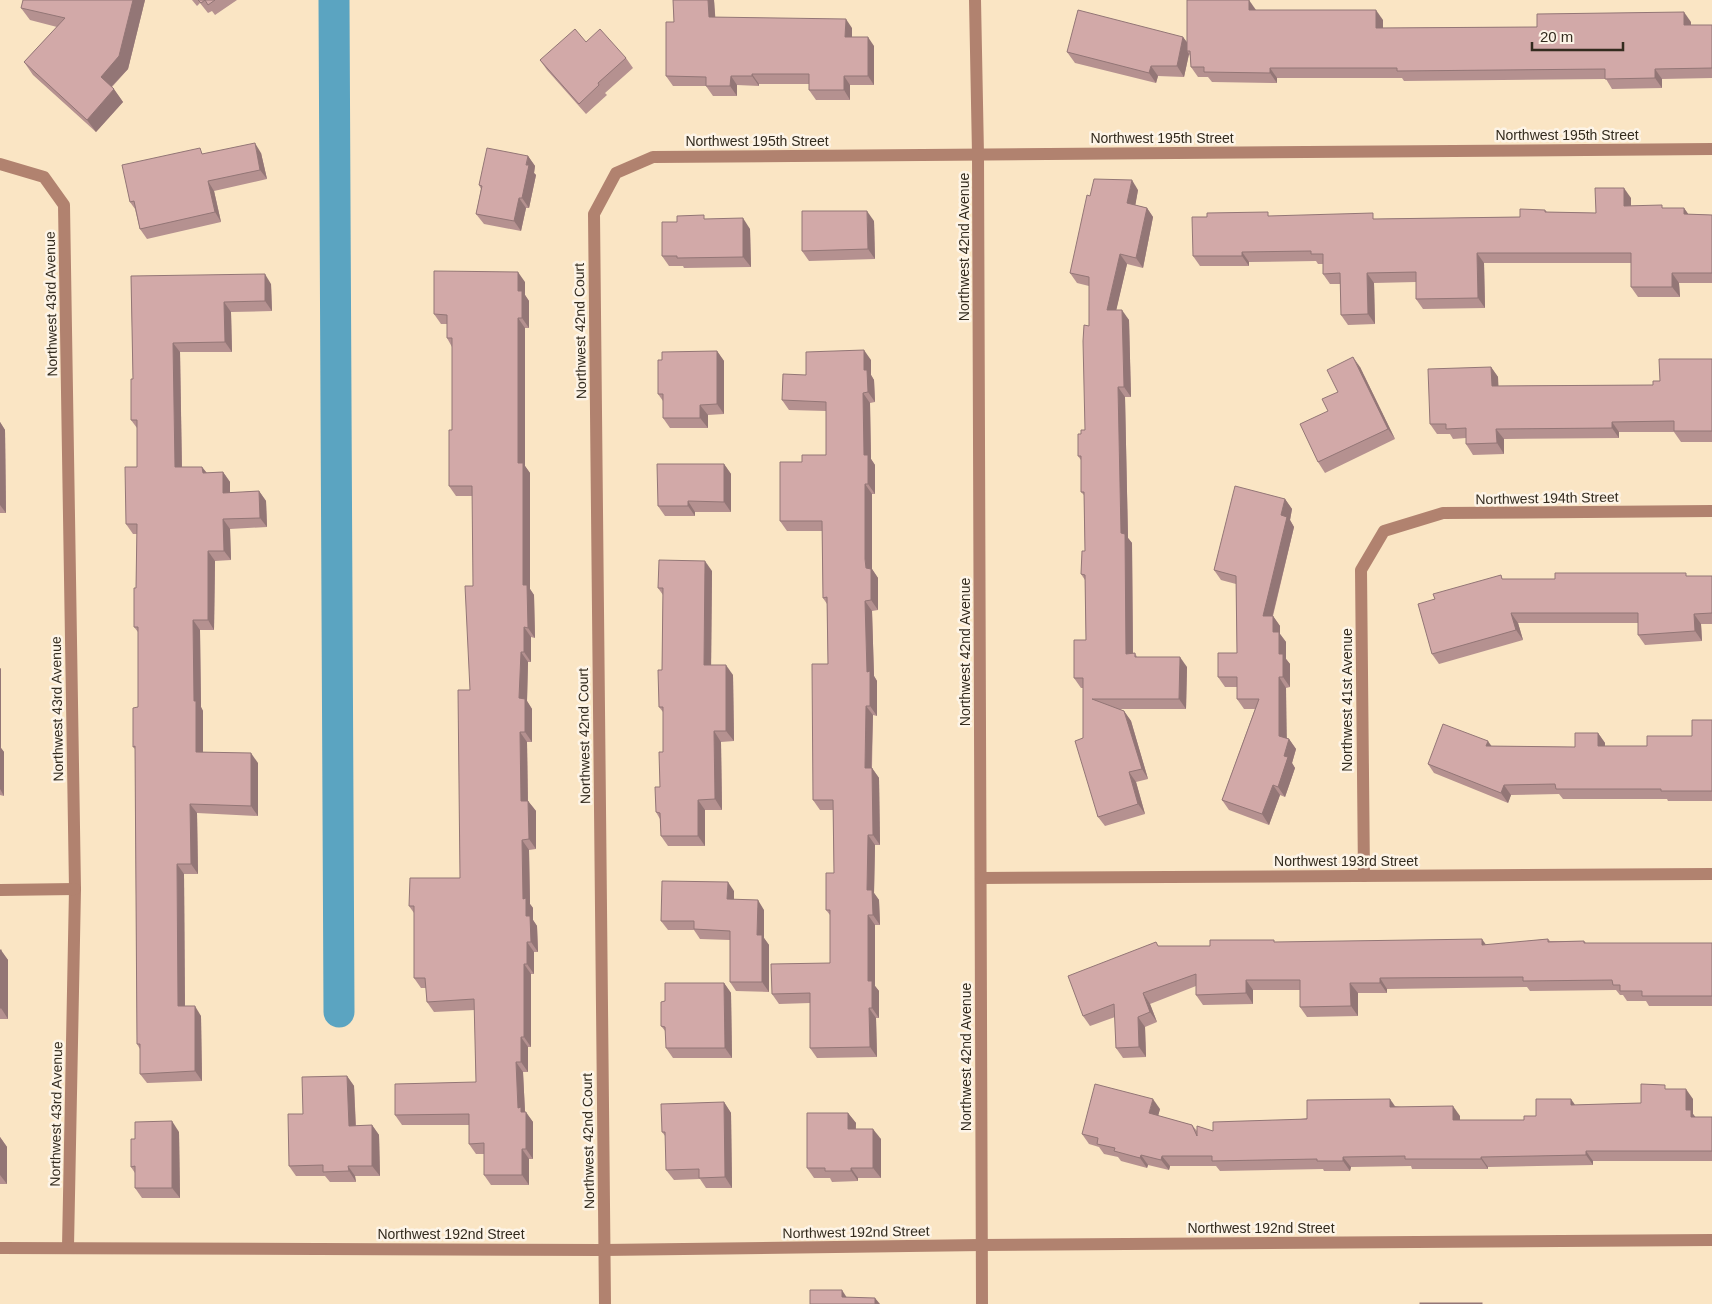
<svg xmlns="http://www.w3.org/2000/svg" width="1712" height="1304" font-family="Helvetica,sans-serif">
  <rect width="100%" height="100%" fill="#fae5c4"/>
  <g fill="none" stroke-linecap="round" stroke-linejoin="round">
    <!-- canal -->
    <polyline stroke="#5ba4c1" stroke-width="31" points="334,0 339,1012"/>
    <!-- minor -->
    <g stroke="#b1826f" stroke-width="12">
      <polyline points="975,0 978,154 982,1304"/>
      <polyline points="0,164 44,177 64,205 75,889 68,1247"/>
      <polyline points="1364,876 1361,570 1384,531 1443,513 1712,511"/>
      <polyline points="981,878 1712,874"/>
      <polyline points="0,890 75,889"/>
      <polyline points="0,1248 604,1250 982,1245 1712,1240"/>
      <polyline points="605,1304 594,214 616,173 653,157 1712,149"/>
    </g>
  </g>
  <!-- wall -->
  <g fill="#b59190">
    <polygon points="145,0 128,69 112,87 123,102 96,132 33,75 24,62 57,27 30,20 21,8"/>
    <polygon points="192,0 237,0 215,15 212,11 208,13 200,3 197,6"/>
    <polygon points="673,0 714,0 715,17 852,28 852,37 874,46 874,85 850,85 850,100 816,100 809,90 809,84 759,84 759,86 737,85 737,96 713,96 706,86 673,86 666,76 674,22"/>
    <polygon points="1256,10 1383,20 1383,28 1537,27 1691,22 1691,25 1712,25 1712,78 1662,79 1662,88 1612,89 1606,79 1404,81 1402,78 1277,78 1277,83 1212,82 1208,77 1198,77 1191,67 1190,56 1189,54 1184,77 1158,76 1156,83 1075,63 1067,52 1183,37 1187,42"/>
    <polygon points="586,42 626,58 633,68 605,93 607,95 586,114 547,70 540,60"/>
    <polygon points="261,153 267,179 214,191 221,222 147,239 140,229 135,209 130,202 204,154"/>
    <polygon points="528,156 535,166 534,173 536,175 529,208 526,208 521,231 484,224 476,214 481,189 479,185"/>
    <polygon points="1138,190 1135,205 1147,208 1153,217 1143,268 1127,264 1116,310 1129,320 1131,397 1125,397 1128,538 1132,543 1133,653 1135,653 1137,657 1187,667 1186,709 1120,709 1124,711 1131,721 1148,779 1136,782 1145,814 1105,826 1098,817 1083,738 1083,688 1081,688 1074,678 1086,640 1085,580 1081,574 1085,551 1084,495 1081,492 1081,460 1078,456 1081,434 1085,430 1089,326 1089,286 1077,283 1070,273 1090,196"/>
    <polygon points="1631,198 1631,206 1664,208 1684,208 1688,214 1712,215 1712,283 1679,283 1680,297 1638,297 1631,287 1631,263 1484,263 1485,308 1423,309 1416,299 1416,282 1374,283 1375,324 1348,325 1341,315 1340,284 1330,284 1323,274 1323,264 1318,264 1316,261 1249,262 1249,266 1200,266 1193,256 1207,217 1271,216 1377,219 1520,217 1545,210 1547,212 1596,213"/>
    <polygon points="707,219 750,229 751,267 684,268 683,266 669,266 662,256 677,222"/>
    <polygon points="874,221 875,259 809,261 802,251"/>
    <polygon points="131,276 271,284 272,311 231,312 232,352 180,352 182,467 202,467 207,473 223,472 230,482 230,493 259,491 266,501 267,527 230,529 231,560 215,561 214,630 200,630 201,707 203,711 203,752 258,763 258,816 197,813 198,874 184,874 185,1006 201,1016 202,1081 147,1083 140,1074 140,1049 137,1044 135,749 133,747 138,707 138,632 134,627 136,588 137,534 133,534 126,524 137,467 137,428 131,420 133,379"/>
    <polygon points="525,282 525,295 529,301 529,328 525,328 525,466 530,473 530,589 534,595 535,638 531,637 531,662 528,662 527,701 532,709 532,742 527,742 528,801 536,811 536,849 529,850 530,904 533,908 533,920 537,926 538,952 534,952 534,974 531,974 531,1047 528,1047 528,1072 523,1072 525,1112 533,1122 533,1159 529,1159 529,1185 491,1185 484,1175 484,1154 476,1154 469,1144 469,1125 402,1125 395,1115 476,1082 475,1010 434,1012 427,1002 426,988 421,988 414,978 414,913 409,906 460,878 470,690 473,586 473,496 456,496 449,486 452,430 452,347 447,338 447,324 441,324 434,314"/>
    <polygon points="717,351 724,361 724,414 708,415 708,428 670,428 663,418 663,401 658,394 662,360"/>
    <polygon points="1712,359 1712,442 1681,442 1674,432 1619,432 1619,438 1504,439 1504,454 1473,455 1466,444 1466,438 1453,439 1450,434 1437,434 1430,424 1491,367 1498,377 1498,386 1653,385 1660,381"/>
    <polygon points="871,360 871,375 874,380 875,402 870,403 871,459 875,465 875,494 872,494 872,569 878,578 878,610 872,611 874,676 877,681 877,716 873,715 872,768 879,778 880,845 875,845 874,893 879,900 880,925 875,925 875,986 879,991 879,1018 876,1018 877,1057 817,1058 810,1048 810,1003 779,1004 772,994 830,963 830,915 826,910 834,873 833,810 820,810 813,800 828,664 827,604 823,598 822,531 787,531 780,521 802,462 826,455 826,411 789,410 782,400 806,375"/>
    <polygon points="1360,367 1395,439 1325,473 1318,462 1328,411 1338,392"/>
    <polygon points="0,422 5,430 6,513 0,513 0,588"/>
    <polygon points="724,464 731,474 731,512 695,512 695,516 665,516 658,506"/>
    <polygon points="1285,499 1292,509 1290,520 1294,527 1273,616 1280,626 1280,634 1286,642 1286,659 1290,664 1290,687 1286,688 1286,738 1289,739 1296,749 1292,763 1295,768 1285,797 1280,795 1269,825 1229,810 1222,800 1255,709 1244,709 1237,699 1237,687 1225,687 1218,677 1237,653 1236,584 1221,580 1214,570"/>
    <polygon points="712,571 711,665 733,675 734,741 721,742 722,810 705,810 705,846 668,846 661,836 660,819 656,812 660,787 663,752 663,712 659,707 662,670 663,595 658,588"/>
    <polygon points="1712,576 1712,624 1701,624 1702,641 1645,645 1638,635 1638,623 1518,623 1523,640 1439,664 1432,654 1435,599 1503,579 1555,579"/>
    <polygon points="0,668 1,669 1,748 4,752 4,796 0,795"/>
    <polygon points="1712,720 1712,801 1668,801 1667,799 1563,799 1559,794 1511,795 1508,803 1434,773 1428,764 1491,746 1575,747 1598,733 1605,743 1605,746 1647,746 1692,736"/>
    <polygon points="734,891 734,900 764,910 764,938 769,945 769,992 736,991 730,982 730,940 700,939 694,930 668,930 661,921"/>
    <polygon points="1548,939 1550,941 1584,941 1586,943 1712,943 1712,1006 1649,1006 1646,1001 1627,1001 1623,995 1620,995 1616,990 1530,991 1527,987 1387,989 1387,993 1358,993 1358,1016 1307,1017 1300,1007 1300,990 1253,990 1253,1004 1203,1005 1196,995 1196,986 1150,1004 1157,1022 1145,1027 1146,1057 1123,1058 1116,1048 1115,1017 1090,1026 1083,1016 1159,946 1210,946 1275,942 1486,945"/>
    <polygon points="0,950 8,960 8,1019 0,1019"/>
    <polygon points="724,983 731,993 732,1058 673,1058 666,1048 666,1032 661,1026 665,1001"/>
    <polygon points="347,1076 354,1086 356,1126 372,1125 379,1135 380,1176 355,1176 356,1182 330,1182 325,1176 296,1176 289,1166 303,1114"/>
    <polygon points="1668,1089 1693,1099 1693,1114 1695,1117 1712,1117 1712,1161 1593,1161 1593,1165 1488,1167 1488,1169 1412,1169 1411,1166 1351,1167 1350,1171 1324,1171 1323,1169 1220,1171 1216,1166 1170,1166 1169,1170 1148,1165 1147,1168 1121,1161 1118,1157 1104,1154 1099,1147 1089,1144 1082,1134 1160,1109 1158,1116 1192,1125 1197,1131 1213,1131 1395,1106 1460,1116 1460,1120 1524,1120 1536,1116 1575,1105 1641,1103"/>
    <polygon points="724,1102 731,1113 732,1188 706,1188 700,1179 674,1180 666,1170 666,1137 662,1132"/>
    <polygon points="848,1113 856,1123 856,1129 881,1139 881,1178 858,1178 858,1181 832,1182 830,1178 814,1178 807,1168"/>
    <polygon points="179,1132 180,1198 142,1198 135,1188 135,1173 131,1167"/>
    <polygon points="0,1137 7,1147 7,1184 0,1184"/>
  </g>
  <!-- shaded-wall -->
  <g fill="#937676">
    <polygon points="133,0 145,0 128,69 109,89 101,77"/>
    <polygon points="708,0 714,0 716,27 709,17"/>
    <polygon points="1249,0 1256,10 1256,20 1249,10"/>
    <polygon points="1376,10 1383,20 1383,39 1376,28"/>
    <polygon points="1684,12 1691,22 1691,35 1684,25"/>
    <polygon points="846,19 852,28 852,46 845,37"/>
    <polygon points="868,37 874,46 874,85 868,76"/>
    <polygon points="1183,37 1190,47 1187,51 1189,54 1184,77 1177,66"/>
    <polygon points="1151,66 1158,76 1156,83 1149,73"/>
    <polygon points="1270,68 1277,78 1277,83 1270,73"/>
    <polygon points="1655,69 1662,79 1662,88 1655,78"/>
    <polygon points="752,74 759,84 759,86 752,76"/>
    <polygon points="731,76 737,85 737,96 730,86"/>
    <polygon points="844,76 850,85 850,100 844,90"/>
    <polygon points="114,89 123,102 96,132 87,120"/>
    <polygon points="255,143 261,153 267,179 260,170"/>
    <polygon points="528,156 535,166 534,173 536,175 529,208 522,198"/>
    <polygon points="1132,180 1138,190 1134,213 1127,203"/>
    <polygon points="208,181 214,191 221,222 215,212"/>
    <polygon points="1624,188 1631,198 1631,216 1624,206"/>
    <polygon points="519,198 526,208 521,231 514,221"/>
    <polygon points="1147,208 1153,217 1143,268 1136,258"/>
    <polygon points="1684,208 1691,218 1684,214"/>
    <polygon points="867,211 874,221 875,259 868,249"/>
    <polygon points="743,218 750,229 751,267 743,257"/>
    <polygon points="1242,252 1249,262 1249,266 1242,256"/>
    <polygon points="1477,253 1484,263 1485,308 1478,298"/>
    <polygon points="1120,254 1127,264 1114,320 1107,310"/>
    <polygon points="518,272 525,282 525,295 529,301 529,328 522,318 518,291"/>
    <polygon points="1367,273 1374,283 1375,324 1368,314"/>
    <polygon points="1672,273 1679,283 1680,297 1672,287"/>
    <polygon points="265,274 271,284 272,311 265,301"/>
    <polygon points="224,302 231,312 232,352 225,342"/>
    <polygon points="1122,310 1129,320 1131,397 1124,387"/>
    <polygon points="518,318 525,328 525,466 530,473 530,589 534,595 535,638 528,628 523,585 518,463"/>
    <polygon points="173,343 180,352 182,477 175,467"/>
    <polygon points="864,350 871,360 871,375 874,380 875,402 868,392 864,370"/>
    <polygon points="717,351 724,361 724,414 717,404"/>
    <polygon points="1353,357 1360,367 1395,439 1388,429"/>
    <polygon points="1491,367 1498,377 1499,396 1492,386"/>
    <polygon points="1118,387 1125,397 1128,538 1132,543 1133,664 1126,654 1121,533"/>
    <polygon points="863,393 870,403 871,459 875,465 875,494 868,484 864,455"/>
    <polygon points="700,405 708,415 708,428 700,418"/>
    <polygon points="0,422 5,430 6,513 0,505"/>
    <polygon points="1612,422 1619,432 1619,438 1612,428"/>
    <polygon points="1496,429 1504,439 1504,454 1497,443"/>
    <polygon points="724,464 731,474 731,512 724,502"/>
    <polygon points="202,467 209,476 203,473"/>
    <polygon points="223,472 230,482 230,503 223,493"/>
    <polygon points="865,484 872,494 872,569 878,578 878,610 871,600 865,559"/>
    <polygon points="259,491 266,501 267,527 260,518"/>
    <polygon points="1285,499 1292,509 1290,520 1294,527 1270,626 1263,616 1281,515"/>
    <polygon points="688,501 695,512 695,516 688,506"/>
    <polygon points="223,519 230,529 231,560 224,551"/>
    <polygon points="208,551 215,561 214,630 208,620"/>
    <polygon points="705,561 712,571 711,675 704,665"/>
    <polygon points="865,601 872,611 874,676 877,681 877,716 870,706 867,672"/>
    <polygon points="1511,613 1518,623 1523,640 1516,630"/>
    <polygon points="1694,614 1701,624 1702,641 1695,631"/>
    <polygon points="1273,616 1280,626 1280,634 1286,642 1286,659 1290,664 1290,687 1283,677 1279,654 1273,632"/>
    <polygon points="193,620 200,630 201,707 203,711 203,762 196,752 194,701"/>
    <polygon points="524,627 531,637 531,662 524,652"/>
    <polygon points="521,652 528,662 527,701 532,709 532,742 525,732 519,698"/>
    <polygon points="1180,657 1187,667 1186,709 1179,699"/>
    <polygon points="726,665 733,675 734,741 726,731"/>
    <polygon points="0,668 1,669 1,748 4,752 4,796 0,789"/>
    <polygon points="1279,677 1286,688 1287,746 1279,736"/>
    <polygon points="866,706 873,715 871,778 865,768"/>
    <polygon points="1124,711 1131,721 1148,779 1142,769"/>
    <polygon points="714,731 721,742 722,810 715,799"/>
    <polygon points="520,732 527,742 528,811 521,801"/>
    <polygon points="1598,733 1605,743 1605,756 1598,746"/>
    <polygon points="1289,739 1296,749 1292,763 1295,768 1285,797 1278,787 1284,756"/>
    <polygon points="1488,741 1495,751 1486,746"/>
    <polygon points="251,753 258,763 258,816 251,806"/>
    <polygon points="872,768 879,778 880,845 873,835"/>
    <polygon points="1129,772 1136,782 1145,814 1138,804"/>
    <polygon points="1273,785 1280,795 1269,825 1262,814"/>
    <polygon points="1504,785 1511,795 1508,803 1501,793"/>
    <polygon points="698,800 705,810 705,846 698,836"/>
    <polygon points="528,801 536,811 536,849 529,839"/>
    <polygon points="190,804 197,813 198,874 191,864"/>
    <polygon points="868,835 875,845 874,893 879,900 880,925 873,915 867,890"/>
    <polygon points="522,840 529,850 530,904 533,908 533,920 537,926 538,952 531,942 523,899"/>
    <polygon points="177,864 184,874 185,1016 178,1006"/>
    <polygon points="728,882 734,891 734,909 727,899"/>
    <polygon points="758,900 764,910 764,938 769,945 769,992 762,982 757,935"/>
    <polygon points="868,915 875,925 875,986 879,991 879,1018 872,1008 868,981"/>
    <polygon points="1482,939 1489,949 1482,945"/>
    <polygon points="527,942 534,952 534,974 527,964"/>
    <polygon points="1,950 8,960 8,1019 1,1008"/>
    <polygon points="524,964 531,974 531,1047 524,1037"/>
    <polygon points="1380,978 1387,989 1387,993 1380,983"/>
    <polygon points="1246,980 1253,990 1253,1004 1246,993"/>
    <polygon points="724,983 731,993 732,1058 725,1048"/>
    <polygon points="1350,983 1358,993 1358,1016 1351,1006"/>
    <polygon points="1143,993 1150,1004 1157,1022 1150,1012"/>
    <polygon points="195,1006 201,1016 202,1081 195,1071"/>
    <polygon points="869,1008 876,1018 877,1057 870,1047"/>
    <polygon points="1138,1017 1145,1027 1146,1057 1139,1047"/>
    <polygon points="521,1037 528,1047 528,1072 521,1062"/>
    <polygon points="516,1062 523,1072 525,1112 526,1112 533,1122 533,1159 526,1149 518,1108"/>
    <polygon points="347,1076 354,1086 356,1136 349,1126"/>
    <polygon points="1686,1089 1693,1099 1693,1114 1698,1120 1698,1127 1686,1110"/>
    <polygon points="1153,1099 1160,1109 1156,1123 1149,1113"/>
    <polygon points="1390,1099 1397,1109 1390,1107"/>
    <polygon points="1571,1099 1578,1109 1571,1105"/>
    <polygon points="724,1102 731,1113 732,1188 725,1177"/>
    <polygon points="1453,1106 1460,1116 1460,1130 1453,1120"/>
    <polygon points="848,1113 856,1123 855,1139 848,1129"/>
    <polygon points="172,1121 179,1132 180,1198 172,1188"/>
    <polygon points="372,1125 379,1135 380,1176 372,1166"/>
    <polygon points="873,1129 881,1139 881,1178 873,1168"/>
    <polygon points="0,1137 7,1147 7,1184 0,1175"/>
    <polygon points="522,1149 529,1159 529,1185 522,1175"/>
    <polygon points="1586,1151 1593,1161 1593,1165 1586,1155"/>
    <polygon points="1141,1155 1148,1165 1147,1168 1140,1158"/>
    <polygon points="1162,1156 1170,1166 1169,1170 1161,1160"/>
    <polygon points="1343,1157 1351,1167 1350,1171 1343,1161"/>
    <polygon points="1481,1157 1488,1167 1488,1169 1481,1159"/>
    <polygon points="348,1166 355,1176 356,1182 349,1171"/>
    <polygon points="851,1168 858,1178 858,1181 851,1171"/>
    <polygon points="842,1290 849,1301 842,1297"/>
    <polygon points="875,1298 880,1304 875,1304"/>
  </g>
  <!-- building -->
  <g fill="#d2a9a8" stroke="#937676">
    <polygon points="23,0 133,0 119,56 101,77 114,89 87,120 24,62 65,18 21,8"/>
    <polygon points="198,0 215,0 208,5 205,0 201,3"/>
    <polygon points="673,0 708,0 709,17 846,19 845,37 868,37 868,76 844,76 844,90 809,90 809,74 752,74 752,76 731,76 730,86 706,86 706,77 666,76 666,22 674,22"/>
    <polygon points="1187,0 1249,0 1249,10 1376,10 1376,28 1537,27 1537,14 1684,12 1684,25 1712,25 1712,68 1655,69 1655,78 1605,79 1605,69 1397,71 1397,68 1270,68 1270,73 1204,72 1204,67 1191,67 1190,51 1187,51"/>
    <polygon points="1078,10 1183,37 1177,66 1151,66 1149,73 1067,52"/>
    <polygon points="575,29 586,42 600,29 626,58 598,83 599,85 579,104 540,60"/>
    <polygon points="255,143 260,170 208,181 215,212 140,229 134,201 130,202 122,165 200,148 202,154"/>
    <polygon points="487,148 528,156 526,165 529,165 522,198 519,198 514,221 476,214 482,186 479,185"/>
    <polygon points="1094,179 1132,180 1127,203 1147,208 1136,258 1120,254 1107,310 1122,310 1124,387 1118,387 1121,533 1125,534 1126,654 1135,653 1135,657 1180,657 1179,699 1092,699 1124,711 1142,769 1129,772 1138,804 1098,817 1075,741 1083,738 1083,678 1074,678 1074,640 1086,640 1085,575 1081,574 1082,551 1085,551 1084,492 1081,492 1081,456 1078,456 1078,434 1081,434 1081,430 1085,430 1083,341 1084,325 1089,326 1089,277 1070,273 1087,195 1090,196"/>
    <polygon points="1595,188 1624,188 1624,206 1662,205 1662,208 1684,208 1684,214 1712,215 1712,273 1672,273 1672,287 1631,287 1631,253 1477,253 1478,298 1416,299 1416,272 1367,273 1368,314 1341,315 1340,273 1323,274 1323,254 1311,254 1311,251 1242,252 1242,256 1193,256 1192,217 1207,217 1207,213 1268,212 1268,216 1373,213 1373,219 1520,217 1520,209 1545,210 1545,212 1596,213"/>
    <polygon points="802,211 867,211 868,249 802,251"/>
    <polygon points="704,215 704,219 743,218 743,257 677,258 677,256 662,256 662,222 677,222 677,216"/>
    <polygon points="434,271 518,272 518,291 522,291 522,318 518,318 518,463 523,463 523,585 527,585 528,628 524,627 524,652 521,652 519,698 525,699 525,732 520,732 521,801 528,801 529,839 522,840 523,899 526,898 526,916 530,916 531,942 527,942 527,964 524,964 524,1037 521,1037 521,1062 516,1062 518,1108 521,1107 521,1112 526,1112 526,1149 522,1149 522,1175 484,1175 484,1143 469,1144 469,1114 395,1115 395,1084 476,1082 474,999 427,1002 425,978 414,978 414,906 409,906 410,878 460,878 458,690 470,690 465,586 473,586 472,486 449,486 449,430 452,430 452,338 447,338 447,315 434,314"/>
    <polygon points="265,274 265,301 224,302 225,342 173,343 175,467 202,467 203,473 223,472 223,493 259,491 260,518 223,519 224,551 208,551 208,620 193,620 194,701 196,701 196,752 251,753 251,806 190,804 191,864 177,864 178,1006 195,1006 195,1071 140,1074 140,1044 137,1044 135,746 133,747 133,708 138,707 138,627 134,627 134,588 136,588 137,524 126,524 125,467 137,467 137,420 131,420 131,379 133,379 131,276"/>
    <polygon points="864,350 864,370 867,370 868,392 863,393 864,455 868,455 868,484 865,484 865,559 866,568 871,569 871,600 865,601 867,672 870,671 870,706 866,706 865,768 872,768 873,835 868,835 867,890 872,890 873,915 868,915 868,981 872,981 872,1008 869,1008 870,1047 810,1048 810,993 772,994 771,964 830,963 830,910 826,910 826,873 834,873 833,800 813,800 812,664 828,664 827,597 823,598 822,521 780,521 780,462 802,462 802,455 826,455 826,402 782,400 783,374 806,375 806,352"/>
    <polygon points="717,351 717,404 700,405 700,418 663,418 663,394 658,394 658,360 662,360 662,352"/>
    <polygon points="1353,357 1388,429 1318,462 1300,424 1328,411 1322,399 1338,392 1327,370"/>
    <polygon points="1659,359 1712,359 1712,431 1674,431 1674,421 1612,422 1612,428 1496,429 1497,443 1466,444 1466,428 1446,429 1446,424 1430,424 1428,369 1491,367 1492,386 1653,385 1653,381 1660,381"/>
    <polygon points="657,464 724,464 724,502 688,501 688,506 658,506"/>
    <polygon points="1235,486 1285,499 1281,515 1287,517 1263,616 1273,616 1273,632 1279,632 1279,654 1283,654 1283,677 1279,677 1279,736 1289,739 1284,756 1288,757 1278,787 1273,785 1262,814 1222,800 1259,699 1237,699 1237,677 1218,677 1218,653 1237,653 1236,576 1214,570"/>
    <polygon points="659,560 705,561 704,665 726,665 726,731 714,731 715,799 698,800 698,836 661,836 660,813 656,812 655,787 660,787 659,752 663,752 663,707 659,707 658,670 662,670 663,588 658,588"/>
    <polygon points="1555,573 1686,573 1686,576 1712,576 1712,613 1694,614 1695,631 1638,635 1638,613 1511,613 1516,630 1432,654 1418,604 1435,599 1433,594 1501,575 1502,579 1555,579"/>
    <polygon points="1692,720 1712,720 1712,791 1661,791 1661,789 1556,789 1555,784 1504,785 1501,793 1428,764 1443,724 1488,741 1486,746 1575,747 1575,733 1598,733 1598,746 1647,746 1647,736 1692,736"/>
    <polygon points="662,881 728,882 727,899 758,900 757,935 762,935 762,982 730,982 730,931 694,929 694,921 661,921"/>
    <polygon points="1482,939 1482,945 1548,939 1548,942 1584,941 1584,943 1712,943 1712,996 1642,996 1642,991 1620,991 1620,985 1613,985 1612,980 1523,981 1523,977 1380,978 1380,983 1350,983 1351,1006 1300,1007 1300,980 1246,980 1246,993 1196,995 1196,974 1143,993 1150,1012 1138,1017 1139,1047 1116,1048 1114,1004 1083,1016 1068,976 1156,942 1158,946 1210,946 1210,940 1274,940 1274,942"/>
    <rect x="0" y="950" width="1" height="58"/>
    <polygon points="665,983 724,983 725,1048 666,1048 665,1027 661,1026 661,1002 665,1001"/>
    <polygon points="347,1076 349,1126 372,1125 372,1166 348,1166 349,1171 323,1172 323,1165 289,1166 288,1114 303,1114 302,1077"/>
    <polygon points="1095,1084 1153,1099 1149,1113 1192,1125 1197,1136 1197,1126 1213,1131 1213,1122 1307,1119 1307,1100 1390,1099 1390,1107 1453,1106 1453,1120 1524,1120 1524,1116 1536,1116 1536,1099 1571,1099 1571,1105 1641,1103 1641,1084 1665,1085 1665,1089 1686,1089 1686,1110 1691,1110 1691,1117 1712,1117 1712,1151 1586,1151 1586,1155 1481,1157 1481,1159 1405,1159 1405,1156 1343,1157 1343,1161 1317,1161 1317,1159 1212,1161 1212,1156 1162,1156 1161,1160 1141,1155 1140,1158 1114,1151 1115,1148 1097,1144 1098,1138 1082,1134"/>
    <polygon points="724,1102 725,1177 699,1178 699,1169 666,1170 665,1132 662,1132 661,1104"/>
    <polygon points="807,1113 848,1113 848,1129 873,1129 873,1168 851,1168 851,1171 825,1171 825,1168 807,1168"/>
    <polygon points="172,1121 172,1188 135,1188 135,1166 131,1167 131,1139 135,1139 135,1122"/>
    <polygon points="810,1290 842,1290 842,1297 875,1298 875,1304 810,1304"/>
    <rect x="1420" y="1303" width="62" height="1"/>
  </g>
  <g text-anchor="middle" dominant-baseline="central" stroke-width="5" stroke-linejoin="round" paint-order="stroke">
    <!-- street labels -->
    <g font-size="14" fill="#332b1e" stroke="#fdf4e7">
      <text x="1567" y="135">Northwest 195th Street</text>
      <text x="1162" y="138">Northwest 195th Street</text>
      <text x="757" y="141">Northwest 195th Street</text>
      <text transform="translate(964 247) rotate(-90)">Northwest 42nd Avenue</text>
      <text transform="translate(51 304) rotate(-91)">Northwest 43rd Avenue</text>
      <text transform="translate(580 331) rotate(-91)">Northwest 42nd Court</text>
      <text transform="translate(1547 498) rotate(-1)">Northwest 194th Street</text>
      <text transform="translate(965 652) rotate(-90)">Northwest 42nd Avenue</text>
      <text transform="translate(1347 700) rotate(-90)">Northwest 41st Avenue</text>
      <text transform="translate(57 709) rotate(-91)">Northwest 43rd Avenue</text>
      <text transform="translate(584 736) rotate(-91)">Northwest 42nd Court</text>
      <text x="1346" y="861">Northwest 193rd Street</text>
      <text transform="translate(966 1057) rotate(-90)">Northwest 42nd Avenue</text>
      <text transform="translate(56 1114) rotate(-89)">Northwest 43rd Avenue</text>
      <text transform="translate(588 1141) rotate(-91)">Northwest 42nd Court</text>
      <text x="1261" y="1228">Northwest 192nd Street</text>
      <text transform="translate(856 1232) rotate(-1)">Northwest 192nd Street</text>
      <text x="451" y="1234">Northwest 192nd Street</text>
    </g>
  </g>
  <!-- scale -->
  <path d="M1532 42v8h91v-8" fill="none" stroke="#332b1e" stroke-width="2.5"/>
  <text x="1540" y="42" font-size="15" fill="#332b1e" stroke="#fdf4e7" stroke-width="4" paint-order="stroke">20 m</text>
</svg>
